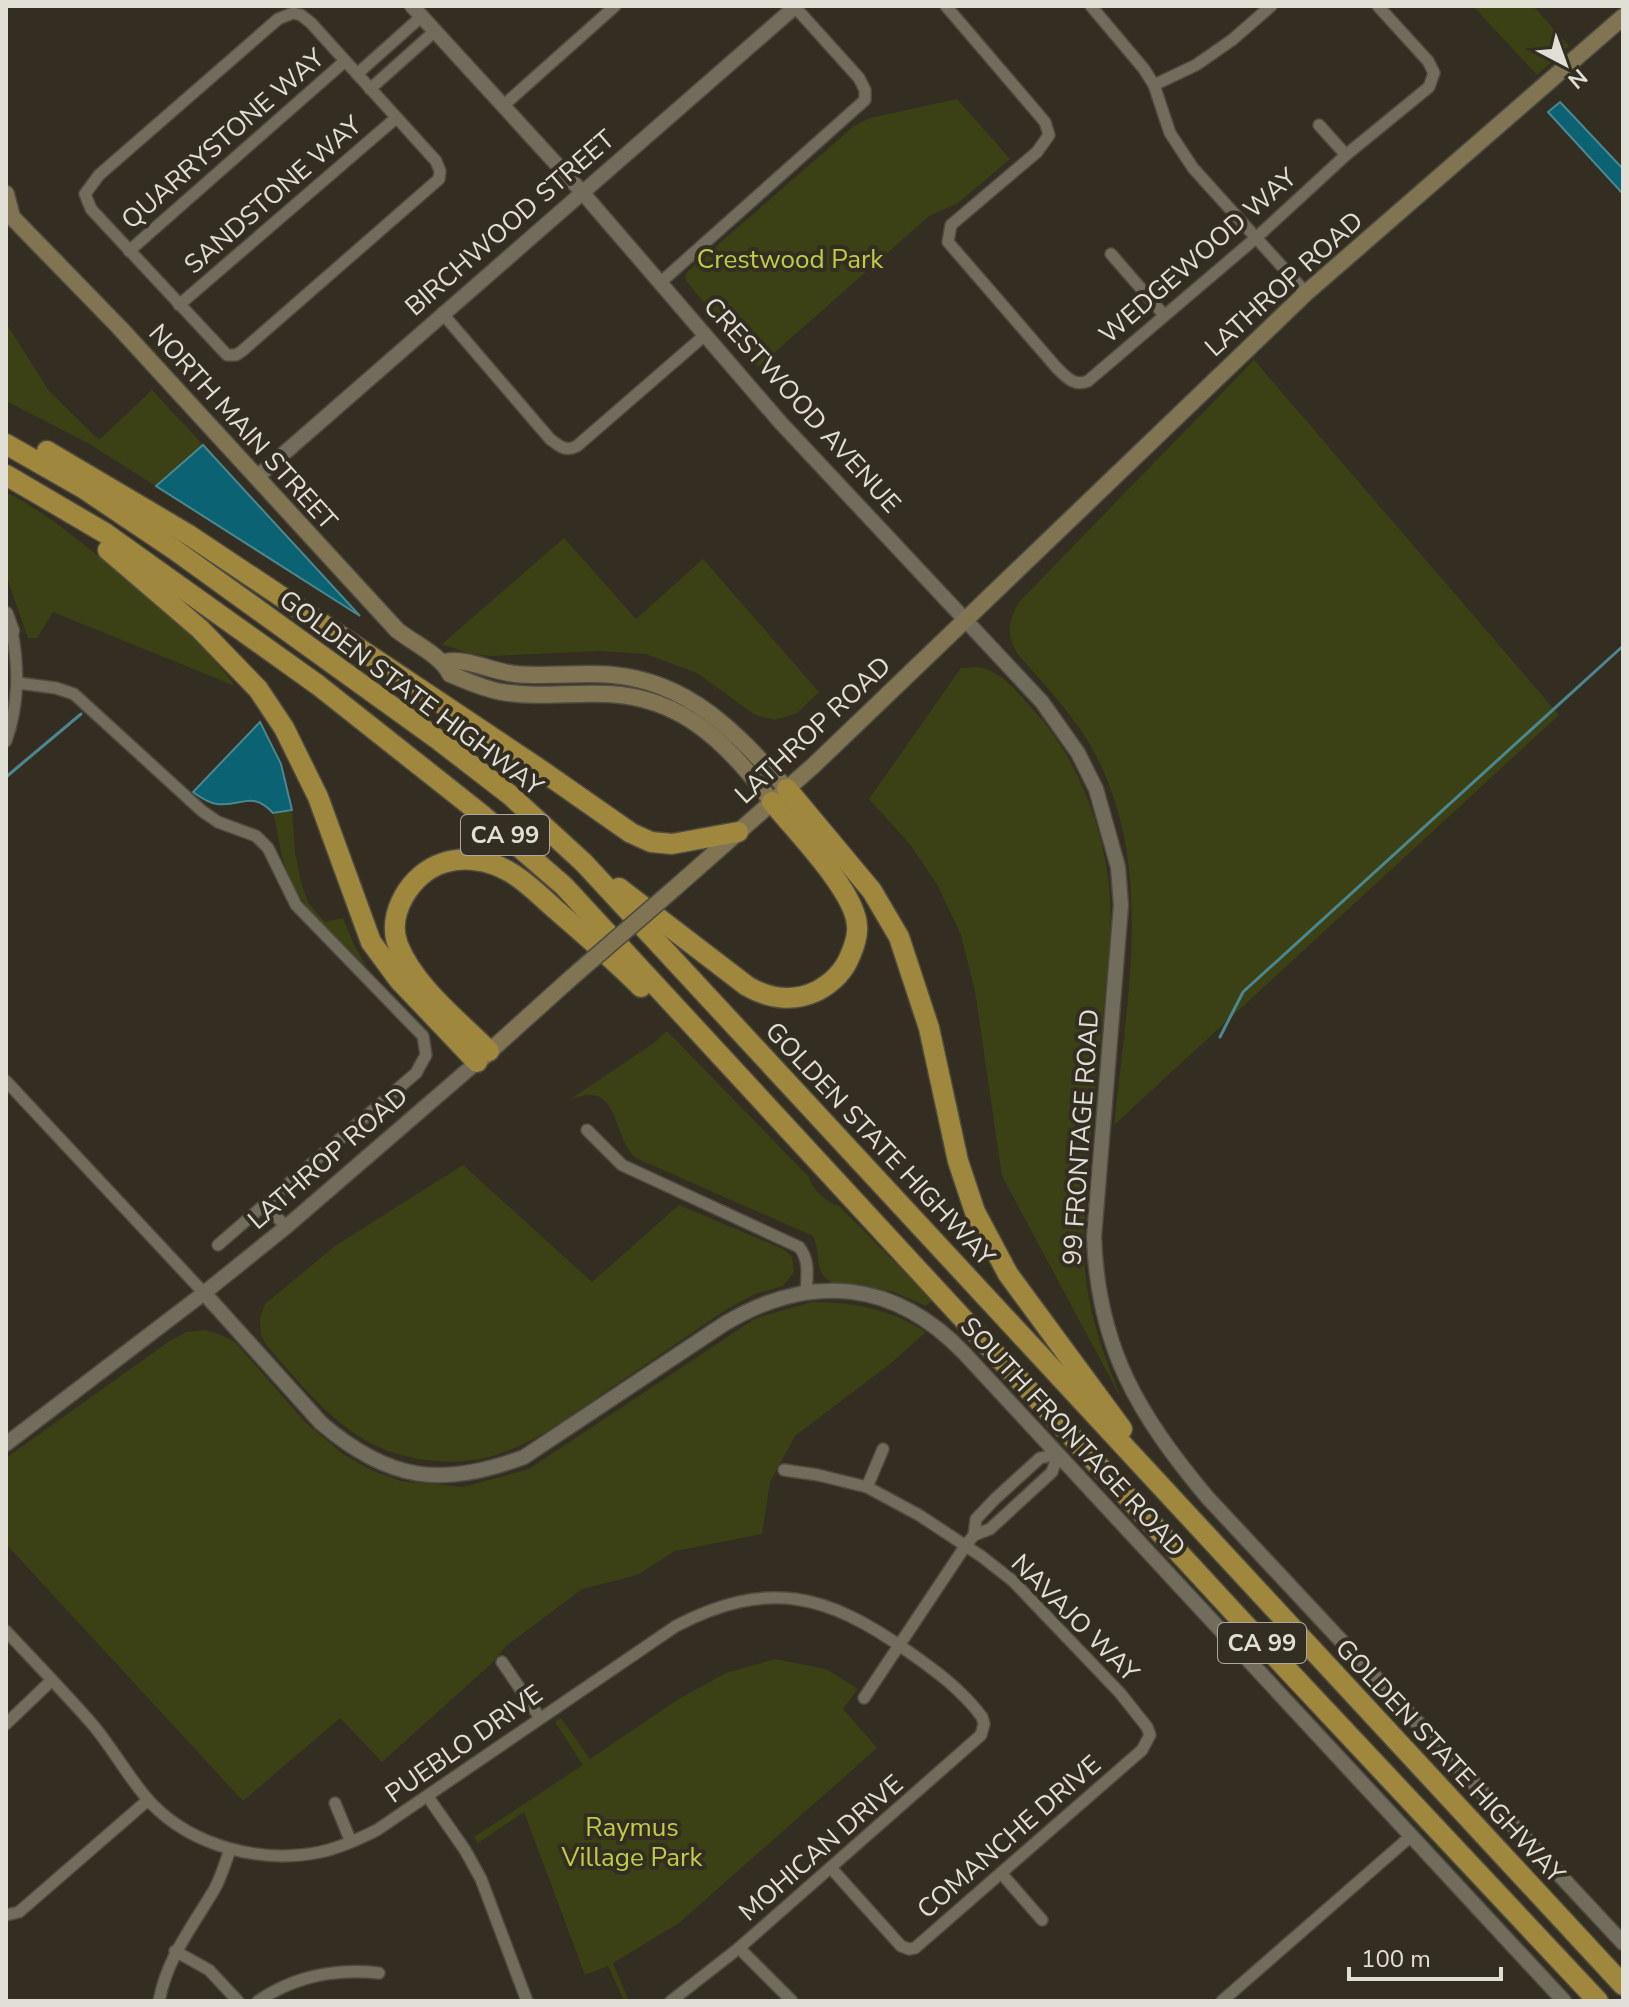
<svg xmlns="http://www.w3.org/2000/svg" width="1629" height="2007" font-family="'Nunito Sans',sans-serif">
  <rect width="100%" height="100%" fill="#332e21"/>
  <!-- green -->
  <g fill="#3b4115">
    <polygon points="1473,6 1533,6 1569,46 1537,75"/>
    <polygon points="957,99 1010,159 958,203 929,216 758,367 687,282 685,277 688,271 854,126 870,118"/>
    <polygon points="6,323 49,391 99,440 152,390 203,445 156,486 88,443 6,401"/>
    <path d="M1254 360 1559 715 1114 1125C1127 997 1158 855 1086 738 1066 707 1041 681 1017 653 1006 634 1008 619 1020 601Z"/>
    <path d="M6 492C51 515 91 550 130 583 167 615 206 645 235 686L53 612 37 638H28L6 575Z"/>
    <polygon points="564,538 636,619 703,559 819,692 797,713 775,720 755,715 697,673 646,654 600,651 491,656 471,654 442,644"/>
    <path d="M977 667C1004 671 1019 695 1037 714 1080 762 1106 834 1110 897 1112 933 1107 970 1104 1006 1096 1086 1085 1168 1084 1248 1084 1302 1102 1351 1122 1400L1002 1176 975 991 961 935 938 886 909 843 869 799 961 668Z"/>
    <path d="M292 810 295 852 301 882 308 903 325 922 343 918 354 945 367 967C337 937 296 906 284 863 279 847 278 830 273 813Z"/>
    <path d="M667 1031 809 1177C812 1189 827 1203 839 1206L932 1300 926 1306 891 1291 831 1282C812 1271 822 1253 813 1236L636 1158C610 1135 622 1078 569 1100L654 1043Z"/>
    <path d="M463 1165 592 1282 679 1205 783 1249 792 1257 794 1272 783 1286 755 1294 727 1309C688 1335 650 1362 611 1388 548 1431 500 1473 419 1459 397 1455 376 1448 357 1435 322 1412 295 1377 267 1346L261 1335 260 1319 265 1304 335 1246Z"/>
    <path d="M812 1302C857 1303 887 1308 926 1332L890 1364 795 1436 770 1482 762 1534 675 1551 637 1575 582 1589 506 1646 492 1663 382 1762 340 1718 243 1801 6 1544V1458L171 1340 187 1332 205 1330 221 1335 235 1342 306 1423 343 1454 371 1470 401 1481 463 1487 529 1469 756 1318Z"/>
    <polygon points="775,1659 826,1669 858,1689 843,1709 877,1748 679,1923 613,1963 629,2001 624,2001 608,1966 585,1975 524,1812 478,1843 474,1837 583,1765 555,1722 561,1718 590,1759 677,1700 726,1673"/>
  </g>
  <!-- water -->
  <g fill="#0b6272" stroke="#4b8790" stroke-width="2">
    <polygon points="1560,102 1623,169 1623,194 1548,112"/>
    <polygon points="203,445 360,616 156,486"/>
    <path d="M260 722 281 764 292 810 273 813C252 790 242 807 217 804 208 803 200 797 193 792Z"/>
  </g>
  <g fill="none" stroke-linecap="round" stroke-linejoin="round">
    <!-- stream -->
    <g stroke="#4b8790" stroke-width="3">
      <polyline points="6,777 81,714"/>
      <polyline points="1220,1037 1243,992 1623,646"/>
    </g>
    <!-- minor casing -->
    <g stroke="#4e4a3f" stroke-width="14">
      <g id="minor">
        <path d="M946 6 1045 122 1049 135 1037 152 951 225 948 242 1056 367C1066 377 1074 387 1088 381L1257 237 1346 155 1429 87 1434 73 1428 61 1378 6"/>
        <polyline points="1091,6 1144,69 1154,85 1170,133 1193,168 1306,293"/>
        <polygon points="293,13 301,15 311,23 436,161 440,171 439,179 242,351 236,355 227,355 91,209 85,194 99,175 278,19"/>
        <polyline points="357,74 422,16"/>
        <polyline points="1154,85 1196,65 1232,40 1271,6"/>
        <polyline points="370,89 435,31"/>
        <polyline points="504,105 615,6"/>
        <polyline points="1319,125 1346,155"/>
        <polyline points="129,251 345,61"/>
        <polyline points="1111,254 1164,315"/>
        <polyline points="661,282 865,100 865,90 859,78 795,7"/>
        <polyline points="179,305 396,118"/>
        <path d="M442 313 550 439C559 446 566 452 577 446L705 335"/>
        <polyline points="18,683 56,688 74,694 202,811 218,822 256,836 268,848 296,905 423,1036 426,1055 416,1073 218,1245"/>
        <path d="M6 741C19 704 19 669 12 631"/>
        <polyline points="6,1081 204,1293"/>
        <path d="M587 1130 622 1165 799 1247C810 1260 807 1276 806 1292"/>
        <polyline points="266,1205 286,1227"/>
        <polyline points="784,1470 818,1475 867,1487 919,1515 981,1556 1013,1581 1120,1693 1147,1727 1150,1735 1142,1750 915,1948 909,1949 901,1946 831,1868"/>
        <polyline points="867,1487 883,1449"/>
        <polyline points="974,1535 976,1519 995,1499 1040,1458 1058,1454"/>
        <path d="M6 1631C35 1662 65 1693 93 1725 114 1750 129 1779 151 1803 193 1847 262 1864 320 1852 340 1848 359 1839 377 1830L676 1626C769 1578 827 1594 909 1652 936 1671 962 1690 982 1717L984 1724 981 1735 739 1948 671 2001"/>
        <polyline points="502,1662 540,1718"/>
        <polyline points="864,1698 966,1545 974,1535 990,1529 1052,1472 1058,1454"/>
        <polyline points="6,1724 52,1680"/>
        <polyline points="428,1797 465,1850 481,1879 527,2001"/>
        <polyline points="335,1803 351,1842"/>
        <polyline points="1001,1873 1042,1920"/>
        <polyline points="6,1915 19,1912 148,1800"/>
        <polyline points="739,1948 792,2001"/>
        <polyline points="175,1951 209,1970 238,2001"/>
        <path d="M159 2001C167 1958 192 1927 214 1890 221 1878 225 1863 230 1850"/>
        <path d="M258 2001C295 1976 335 1968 379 1973"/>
        <polyline points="1222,2001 1411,1836"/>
      </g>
    </g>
    <!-- tertiary casing -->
    <g stroke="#4e4a3f" stroke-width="17">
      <g id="tertiary">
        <path d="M412 6 582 192 780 422 1042 702 1078 753 1096 789 1118 867 1121 905 1094 1237C1098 1348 1138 1414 1207 1497L1623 1943"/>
        <polyline points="257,477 796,6"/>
        <polyline points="6,614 12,631"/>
        <path d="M204 1293 321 1423C389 1481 441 1488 524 1457L724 1324C811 1272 895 1280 965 1354L1564 2001"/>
        <polyline points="6,1444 204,1293 286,1227 477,1062"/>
      </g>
    </g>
    <!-- secondary casing -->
    <g stroke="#4e4a3f" stroke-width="19">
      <g id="secondary">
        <polyline points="6,194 12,217"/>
        <path d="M6 214 12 217 119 327 397 630C413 643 442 656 450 674 467 681 484 689 502 692 537 698 573 692 608 694 683 697 729 745 772 802"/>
        <path d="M445 662C466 657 493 672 515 674 548 677 581 672 613 675 691 682 738 735 787 789"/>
        <polyline points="676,887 813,766 1306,293 1623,17"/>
        <polyline points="480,1060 571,978"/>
      </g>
    </g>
    <!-- motorway casing -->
    <g stroke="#4e4a3f" stroke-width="23">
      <g id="motorway">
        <polyline points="6,444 83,488 175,550 440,741 510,795 584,863 1623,1985"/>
        <polyline points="47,451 189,535 538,768 631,833 651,842 672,844 738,832"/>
        <polyline points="6,475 105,533 318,685 481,814 564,886 1240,1619 1598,2001"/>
        <polyline points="108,550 200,629 258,689 284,728 318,797 371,942 399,980 477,1062"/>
        <polyline points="787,789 872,891 899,937 929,1028 958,1161 975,1212 1008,1274 1122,1429"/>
        <path d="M619 888 747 986C769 999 794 1002 817 991 832 983 844 971 850 956 854 947 858 936 857 926 856 892 795 830 772 802"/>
        <path d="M489 1051C458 1020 415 987 398 945 386 914 411 873 443 863 463 856 489 860 508 871 525 880 540 896 555 909 584 934 614 960 641 987"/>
      </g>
    </g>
    <!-- minor -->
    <use href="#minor" stroke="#726c5d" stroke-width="11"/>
    <!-- tertiary -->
    <use href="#tertiary" stroke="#726c5d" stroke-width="14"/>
    <!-- secondary -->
    <use href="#secondary" stroke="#807453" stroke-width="16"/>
    <!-- motorway -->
    <use href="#motorway" stroke="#9f873d" stroke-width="20"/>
    <!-- secondary-bridge casing -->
    <g stroke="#4e4a3f" stroke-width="19" stroke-linecap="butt">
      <polyline id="secondary-bridge" points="571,978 676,887"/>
    </g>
    <!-- secondary-bridge -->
    <use href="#secondary-bridge" stroke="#807453" stroke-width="16"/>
  </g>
  <g text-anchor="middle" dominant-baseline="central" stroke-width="8" stroke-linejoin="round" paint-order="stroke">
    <!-- shield labels -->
    <g fill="#332e21" stroke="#ada9a0" stroke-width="2">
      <rect x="461" y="815" width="88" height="40" rx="6"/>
      <rect x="1218" y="1623" width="88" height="40" rx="6"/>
    </g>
    <g font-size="24" font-weight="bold" fill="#e1ded6">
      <text x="505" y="835">CA 99</text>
      <text x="1262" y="1643">CA 99</text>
    </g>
    <!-- street labels -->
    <g font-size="26" fill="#e1ded6" stroke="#332e21">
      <text transform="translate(223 139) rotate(-41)">QUARRYSTONE WAY</text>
      <text transform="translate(273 195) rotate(-41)">SANDSTONE WAY</text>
      <text transform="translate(510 223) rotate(-41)">BIRCHWOOD STREET</text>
      <text transform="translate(1198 256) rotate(-41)">WEDGEWOOD WAY</text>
      <text transform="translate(1284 284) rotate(-42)">LATHROP ROAD</text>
      <text transform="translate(802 405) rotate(48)">CRESTWOOD AVENUE</text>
      <text transform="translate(243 427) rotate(48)">NORTH MAIN STREET</text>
      <text transform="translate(411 693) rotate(37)">GOLDEN STATE HIGHWAY</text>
      <text transform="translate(813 730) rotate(-43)">LATHROP ROAD</text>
      <text transform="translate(1081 1137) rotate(-86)">99 FRONTAGE ROAD</text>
      <text transform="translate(880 1144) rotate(47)">GOLDEN STATE HIGHWAY</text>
      <text transform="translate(328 1158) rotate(-41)">LATHROP ROAD</text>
      <text transform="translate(1073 1437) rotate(47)">SOUTH FRONTAGE ROAD</text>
      <text transform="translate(1075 1618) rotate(45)">NAVAJO WAY</text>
      <text transform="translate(464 1744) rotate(-35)">PUEBLO DRIVE</text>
      <text transform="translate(1450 1761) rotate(47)">GOLDEN STATE HIGHWAY</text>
      <text transform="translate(1009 1837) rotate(-41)">COMANCHE DRIVE</text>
      <text transform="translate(821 1848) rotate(-41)">MOHICAN DRIVE</text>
    </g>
    <!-- park labels -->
    <g font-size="26" fill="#bdce45" stroke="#332e21">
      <text x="790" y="259">Crestwood Park</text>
      <text x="632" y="1827">Raymus<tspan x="632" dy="30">Village Park</tspan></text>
    </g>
  </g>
  <!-- border -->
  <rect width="1629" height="2007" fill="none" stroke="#e1ded6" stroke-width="16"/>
  <!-- north arrow -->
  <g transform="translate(1565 64) rotate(139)" stroke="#332e21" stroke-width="6" paint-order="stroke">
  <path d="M0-6L14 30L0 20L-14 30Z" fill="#e1ded6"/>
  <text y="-12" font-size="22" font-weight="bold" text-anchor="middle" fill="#e1ded6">N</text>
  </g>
  <!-- scale -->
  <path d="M1349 1967v12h152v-12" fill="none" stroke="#e1ded6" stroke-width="4"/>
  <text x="1361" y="1967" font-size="24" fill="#e1ded6" stroke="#332e21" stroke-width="6" paint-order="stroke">100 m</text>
</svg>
